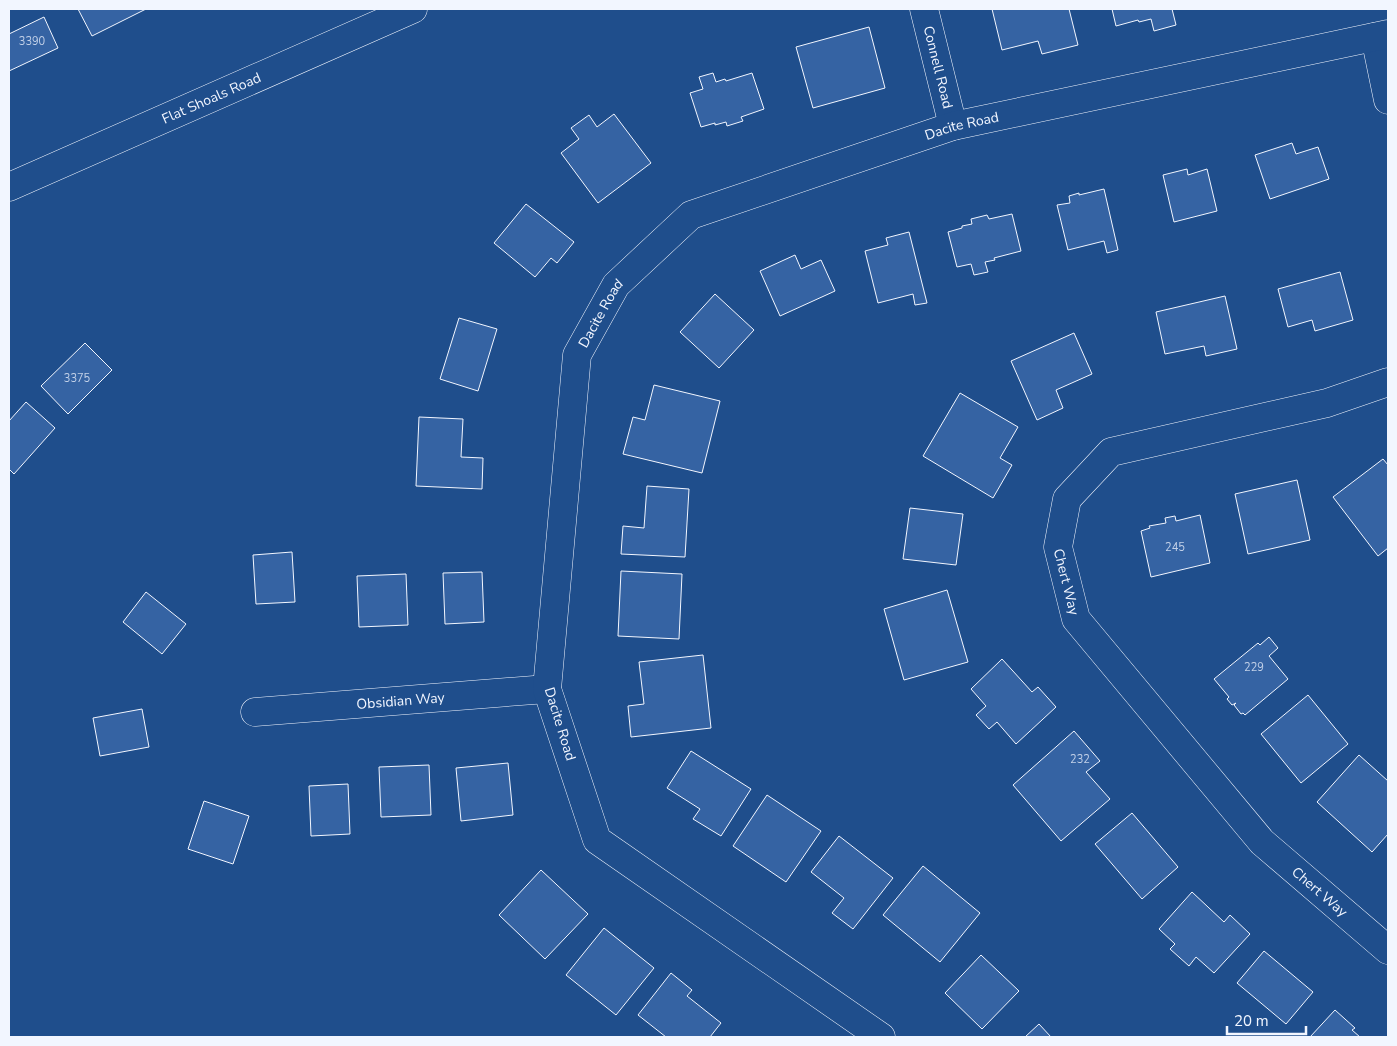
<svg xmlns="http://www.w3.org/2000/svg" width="1397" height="1046" font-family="'Nunito Sans',sans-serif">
  <rect width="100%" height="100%" fill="#1f4e8c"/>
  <!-- building -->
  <g fill="#3563a3" stroke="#f2f6ff">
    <polygon points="78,9 146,9 92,36"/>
    <polygon points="992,9 1069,9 1078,45 1042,54 1038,41 1002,50"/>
    <polygon points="1112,9 1172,9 1176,25 1154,31 1151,19 1139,22 1138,20 1116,26"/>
    <polygon points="44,17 58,48 9,71 9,34"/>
    <polygon points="869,27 885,88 813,108 796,47"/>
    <polygon points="713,73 716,82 725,79 726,81 752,73 764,109 741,117 743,121 727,126 726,122 715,125 715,123 701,127 690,93 703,89 699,77"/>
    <polygon points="614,114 651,163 598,203 561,153 579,139 571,128 589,115 597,127"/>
    <polygon points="1292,143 1296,154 1318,147 1329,179 1270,199 1255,155"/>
    <polygon points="1187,169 1188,175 1207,169 1217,211 1174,222 1163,175"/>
    <polygon points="1104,189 1118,250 1107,253 1104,241 1068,250 1057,205 1070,203 1069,196 1079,193 1079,195"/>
    <polygon points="526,204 574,242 557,263 551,258 535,277 494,243"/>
    <polygon points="1012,214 1021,251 994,258 995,260 985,262 988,272 974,275 971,264 957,267 948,232 962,228 962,226 972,224 971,219 987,215 989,219"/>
    <polygon points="909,232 927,303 915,305 913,294 878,303 865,251 888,245 886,238"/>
    <polygon points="795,255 801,269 821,260 835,291 780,316 760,271"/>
    <polygon points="1340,272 1353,320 1315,331 1312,320 1288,327 1278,289"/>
    <polygon points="715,294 754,330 719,368 680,332"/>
    <polygon points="1225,296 1237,349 1206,356 1204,346 1165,354 1156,312"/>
    <polygon points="459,318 497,329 478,391 440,379"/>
    <polygon points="1074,333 1092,374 1056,390 1063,408 1037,420 1011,361"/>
    <polygon points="85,343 112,370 68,414 41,386"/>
    <polygon points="654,385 720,401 702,473 623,454 633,417 645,420"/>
    <polygon points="960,393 1018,427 1000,458 1012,465 993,498 923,456"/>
    <polygon points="26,402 55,428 14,474 9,469 9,421"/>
    <polygon points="419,417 463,419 461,457 483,458 482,489 416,486"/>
    <polygon points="1383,459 1388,465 1388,548 1378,556 1333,497"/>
    <polygon points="1297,480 1310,540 1248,554 1235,494"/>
    <polygon points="647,486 689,489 685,557 621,554 623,526 644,528"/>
    <polygon points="910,508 963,514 956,565 903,559"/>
    <polygon points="1200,515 1210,563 1151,577 1141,531 1150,528 1149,526 1166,523 1165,518 1175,516 1176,521"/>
    <polygon points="292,552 295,602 256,604 253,555"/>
    <polygon points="621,571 682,574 679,639 618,636"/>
    <polygon points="482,572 484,622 445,624 443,573"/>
    <polygon points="406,574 408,625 359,627 357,576"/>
    <polygon points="947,590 968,662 904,680 884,609"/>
    <polygon points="146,592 186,624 162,654 123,622"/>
    <polygon points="1269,637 1278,648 1269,656 1288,679 1245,715 1243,713 1241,714 1234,705 1236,703 1232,705 1227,699 1229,697 1214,679 1258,643 1260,645"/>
    <polygon points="703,655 711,728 631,737 628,706 644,704 639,662"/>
    <polygon points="1002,659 1032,692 1038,687 1056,707 1016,744 997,722 989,729 976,715 986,706 971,689"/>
    <polygon points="1308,695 1348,744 1301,783 1261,734"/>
    <polygon points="142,709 149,747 100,756 93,718"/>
    <polygon points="1074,731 1100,761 1086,772 1110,799 1061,841 1013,785"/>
    <polygon points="691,751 751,789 721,836 693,819 700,809 667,788"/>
    <polygon points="1359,755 1388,781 1388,834 1372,852 1317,802"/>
    <polygon points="508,763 513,815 461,821 456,768"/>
    <polygon points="429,765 431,815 381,817 379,767"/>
    <polygon points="348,784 350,834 311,836 309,786"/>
    <polygon points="767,795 821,831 786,882 733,846"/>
    <polygon points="204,801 249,816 233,864 188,849"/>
    <polygon points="1132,813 1178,867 1142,899 1095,844"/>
    <polygon points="839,836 893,878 853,929 832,913 844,898 811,872"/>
    <polygon points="923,866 980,913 940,962 883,915"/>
    <polygon points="541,870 588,914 545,959 499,915"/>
    <polygon points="1192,892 1224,922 1230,915 1250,934 1214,973 1196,957 1189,966 1170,949 1175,944 1159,929"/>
    <polygon points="604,928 654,968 616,1015 566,975"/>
    <polygon points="1264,951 1313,992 1286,1024 1237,983"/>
    <polygon points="981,955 1019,991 982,1029 945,993"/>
    <polygon points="671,973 692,990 687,996 721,1023 710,1037 666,1037 638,1015"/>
    <polygon points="1335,1010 1355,1028 1352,1030 1360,1037 1310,1037"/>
    <polygon points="1039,1024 1051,1037 1025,1037"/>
  </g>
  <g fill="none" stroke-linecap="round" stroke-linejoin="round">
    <!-- minor casing -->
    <g stroke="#f2f6ff" stroke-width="29">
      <g id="minor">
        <path id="s1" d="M924 9 953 126"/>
        <polyline points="1375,37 1388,100"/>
        <path id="s2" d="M1388 382 1327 403 1111 452 1067 499 1058 547 1076 619 1262 842 1388 950"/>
        <path id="s3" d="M255 712 547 689"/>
        <path id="s4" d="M881 1037 597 840 547 689 577 355 616 285 691 215 953 126 1388 34"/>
      </g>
    </g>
    <!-- major casing -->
    <g stroke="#f2f6ff" stroke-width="29">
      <g id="major">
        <path id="s5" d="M9 187 413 9"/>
      </g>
    </g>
    <!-- minor -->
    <use href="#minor" stroke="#1f4e8c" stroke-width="28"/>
    <!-- major -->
    <use href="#major" stroke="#1f4e8c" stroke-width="28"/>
  </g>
  <g text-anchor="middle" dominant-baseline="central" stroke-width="4" stroke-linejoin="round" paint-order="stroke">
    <!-- number labels -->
    <g font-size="11" fill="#c3d1e8">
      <text x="32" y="41">3390</text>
      <text x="77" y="378">3375</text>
      <text x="1175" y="547">245</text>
      <text x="1254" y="667">229</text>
      <text x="1080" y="759">232</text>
    </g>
    <!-- street labels -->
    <g font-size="14" fill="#f2f6ff" stroke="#1f4e8c">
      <text stroke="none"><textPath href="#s1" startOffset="60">Connell Road</textPath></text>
      <text stroke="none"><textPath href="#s5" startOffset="221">Flat Shoals Road</textPath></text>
      <text stroke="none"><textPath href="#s4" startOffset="1308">Dacite Road</textPath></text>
      <text stroke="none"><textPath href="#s4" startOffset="888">Dacite Road</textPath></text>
      <text stroke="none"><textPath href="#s2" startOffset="435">Chert Way</textPath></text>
      <text stroke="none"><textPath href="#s3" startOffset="146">Obsidian Way</textPath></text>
      <text transform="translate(560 724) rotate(73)">Dacite Road</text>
      <text stroke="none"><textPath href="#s2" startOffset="840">Chert Way</textPath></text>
    </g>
  </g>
  <!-- border -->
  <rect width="1397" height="1046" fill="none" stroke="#f2f6ff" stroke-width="20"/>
  <!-- scale -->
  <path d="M1227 1026v8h79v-8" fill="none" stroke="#f2f6ff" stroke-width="2.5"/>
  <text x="1234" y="1026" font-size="15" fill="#f2f6ff" stroke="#1f4e8c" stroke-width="4" paint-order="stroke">20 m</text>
</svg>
